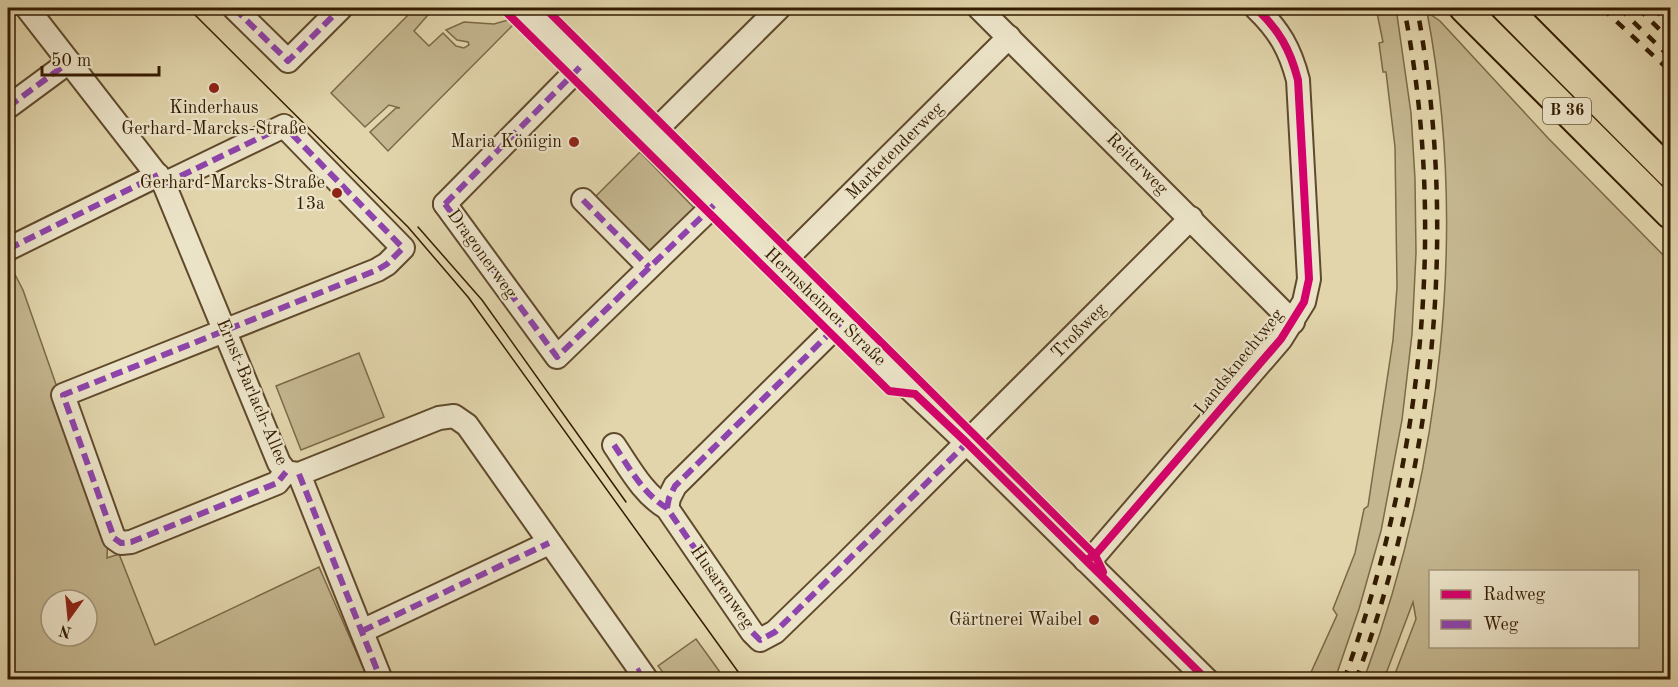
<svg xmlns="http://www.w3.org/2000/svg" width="1678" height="687" font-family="'Old Standard TT',serif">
  <rect width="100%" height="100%" fill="#e2d5ac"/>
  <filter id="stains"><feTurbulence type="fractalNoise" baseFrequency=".00333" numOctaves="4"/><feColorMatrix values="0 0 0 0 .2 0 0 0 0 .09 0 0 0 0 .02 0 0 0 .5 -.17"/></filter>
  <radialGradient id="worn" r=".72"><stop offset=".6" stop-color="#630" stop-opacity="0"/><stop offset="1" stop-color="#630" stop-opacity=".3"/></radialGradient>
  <!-- green -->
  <g fill="#c4b68f" stroke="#7c6948" stroke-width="1.5" fill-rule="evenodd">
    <polygon points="415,8 434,8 414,31 429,46 443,33 456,46 464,48 469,45 468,42 457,40 446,30 464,22 494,24 508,20 513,25 388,151 370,132 396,108 400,108 389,105 365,127 331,93"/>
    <polygon points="1376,8 1396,8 1411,113 1415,179 1416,253 1412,334 1402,420 1381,531 1359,609 1335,679 1308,679 1337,615 1333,609 1355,553 1364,509 1368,506 1393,340 1397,287 1395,147 1386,72 1383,72 1379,43 1383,42"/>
    <path d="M1427 12 1440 21 1548 138 1670 262V679H1393L1416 619 1413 602 1384 679H1364C1441 470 1469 231 1427 12ZM1430 572H1638V646H1430Z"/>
    <polygon points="640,152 699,213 652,258 594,198"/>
    <path d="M8 261 23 290 108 533 107 558 119 554 155 645 319 567 368 679H8ZM51 600H87V636H51Z"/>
    <polygon points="359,353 384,417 301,450 276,386"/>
    <polygon points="696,639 725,679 668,679 658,666"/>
  </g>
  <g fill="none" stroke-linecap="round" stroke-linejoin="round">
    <!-- minor casing -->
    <g stroke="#604a2c" stroke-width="26">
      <g id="minor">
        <polyline points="27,8 164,184 279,463 286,472 299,474 439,418 454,416 467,425 647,680"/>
        <polyline points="234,8 288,61 341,8"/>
        <polyline points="523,8 840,323 967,443 1207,680"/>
        <polyline points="979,8 1293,322"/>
        <polyline points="8,107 69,62"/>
        <polyline points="651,135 779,8"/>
        <polyline points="164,184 284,126 403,248 387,264 377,270 63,395 114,538 121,543 131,542 277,483 286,472"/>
        <polyline points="583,200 649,267"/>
        <polyline points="445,204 557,357 718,201"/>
        <polyline points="445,204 581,66"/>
        <polyline points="8,249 158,175"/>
        <polyline points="781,264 1009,37"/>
        <path d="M614 445C629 467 643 494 667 508L752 632 760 640 775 632 844 565 1191 218"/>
        <polyline points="299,474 381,680"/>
        <polyline points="667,508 669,498 675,486 840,323"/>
        <path d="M1085 560 1095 555 1281 339 1304 302 1309 279 1298 80C1290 49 1279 30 1256 8"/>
        <polyline points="362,631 549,543"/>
      </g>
    </g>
    <!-- major casing -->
    <g stroke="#341c01" stroke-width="32">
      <g id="major">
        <polyline points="1464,8 1670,214"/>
        <polyline points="1506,8 1670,173"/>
      </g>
    </g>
    <!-- minor -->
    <use href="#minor" stroke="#ece4c9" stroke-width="22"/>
    <!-- major -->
    <use href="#major" stroke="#e2d5ac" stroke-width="28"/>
    <!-- tram -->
    <g stroke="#341c01" stroke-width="1.5">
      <polyline points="188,8 408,227 468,297 744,680"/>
      <polyline points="418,227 482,300 626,502"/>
    </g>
    <!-- rail -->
    <g stroke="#341c01" stroke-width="4.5" stroke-dasharray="10 10" stroke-linecap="butt">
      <polyline points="1602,8 1670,71"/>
      <polyline points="1619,8 1670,57"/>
      <polyline points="1638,8 1670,40"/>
      <polyline points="1653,8 1670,24"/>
      <path d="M1344 680C1421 466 1448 231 1404 8"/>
      <path d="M1356 680C1434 466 1459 232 1417 8"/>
    </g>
    <!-- quiet -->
    <g stroke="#8e44ad" stroke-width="6" stroke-dasharray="12 6" stroke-linecap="butt">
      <polyline points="234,8 288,61 341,8"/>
      <polyline points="8,107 69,62"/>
      <polyline points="164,184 284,126 403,248 387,264 377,270 63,395 114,538 121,543 131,542 277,483 286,472"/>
      <polyline points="583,200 649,267"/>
      <polyline points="445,204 557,357 718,201"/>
      <polyline points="445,204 581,66"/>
      <polyline points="8,249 158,175"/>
      <path d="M614 445C629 467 643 494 667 508L752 632 760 640 775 632 967 443"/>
      <polyline points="299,474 381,680"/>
      <polyline points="667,508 669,498 675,486 840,323"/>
      <polyline points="362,631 549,543"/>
      <polyline points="621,680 641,670"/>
    </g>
    <!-- cycleway casing -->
    <g stroke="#ece4c9" stroke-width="11">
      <g id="cycleway">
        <polyline points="502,8 889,391 915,394 967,443 1207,680"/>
        <polyline points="545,8 1095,555 1103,572"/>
        <path d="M1088 559 1095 555 1281 339 1304 302 1309 279 1298 80C1290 49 1279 30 1256 8"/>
      </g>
    </g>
    <!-- cycleway -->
    <use href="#cycleway" stroke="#d6006c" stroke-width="8"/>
  </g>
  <!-- markers -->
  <g fill="#8f2418" stroke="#ece4c9" stroke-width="2">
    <circle cx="214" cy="88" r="6"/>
    <circle cx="574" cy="142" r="6"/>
    <circle cx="337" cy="193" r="6"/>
    <circle cx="1094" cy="620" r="6"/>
  </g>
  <g text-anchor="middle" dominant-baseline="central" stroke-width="4.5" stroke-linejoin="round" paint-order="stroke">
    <!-- shield labels -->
    <rect fill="#ece4c9" stroke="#6b583d" stroke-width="1.5" x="1543" y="98" width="48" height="26" rx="4.5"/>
    <g font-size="16" font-weight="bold" fill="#341c01">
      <text x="1567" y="111">B 36</text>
    </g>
    <!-- poi labels -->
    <g font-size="18" fill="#341c01" stroke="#ece4c9" text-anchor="end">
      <text x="214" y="108" text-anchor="middle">Kinderhaus<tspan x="214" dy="21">Gerhard-Marcks-Straße</tspan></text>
      <text x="562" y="142">Maria Königin</text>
      <text x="325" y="183">Gerhard-Marcks-Straße<tspan x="325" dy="21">13a</tspan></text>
      <text x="1082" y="620">Gärtnerei Waibel</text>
    </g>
    <!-- street labels -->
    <g font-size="18" fill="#341c01" stroke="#ece4c9">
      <text transform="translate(895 151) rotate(-45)">Marketenderweg</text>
      <text transform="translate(1137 164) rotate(45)">Reiterweg</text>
      <text transform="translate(482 254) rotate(54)">Dragonerweg</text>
      <text transform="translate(825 307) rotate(44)">Hermsheimer Straße</text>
      <text transform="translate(1079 331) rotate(-45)">Troßweg</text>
      <text transform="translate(1239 362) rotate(-51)">Landsknechtweg</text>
      <text transform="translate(252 392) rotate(67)">Ernst-Barlach-Allee</text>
      <text transform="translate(722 587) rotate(55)">Husarenweg</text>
    </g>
  </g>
  <!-- margin -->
  <rect width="1678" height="687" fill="none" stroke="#e2d5ac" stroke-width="30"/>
  <rect x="9" y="9" width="1660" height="669" fill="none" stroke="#341c01" stroke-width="3"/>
  <rect x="15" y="15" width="1648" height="657" fill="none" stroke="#341c01" stroke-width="1.5"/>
  <!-- legend -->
  <rect x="1429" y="570" width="210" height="78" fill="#ece4c9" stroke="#a29479" stroke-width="1.5"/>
  <rect x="1441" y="590" width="30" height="9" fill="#d6006c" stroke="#a29479" stroke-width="1.5"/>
  <text x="1483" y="600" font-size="18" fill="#341c01">Radweg</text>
  <rect x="1441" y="620" width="30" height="9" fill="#8e44ad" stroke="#a29479" stroke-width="1.5"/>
  <text x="1483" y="630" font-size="18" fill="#341c01">Weg</text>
  <!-- north arrow -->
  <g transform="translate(69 618) rotate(195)"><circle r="28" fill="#ece4c9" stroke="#a29479" stroke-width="1.5"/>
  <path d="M0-4.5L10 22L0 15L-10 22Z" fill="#8f2418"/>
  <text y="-9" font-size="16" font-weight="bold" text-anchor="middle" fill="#341c01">N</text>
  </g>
  <!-- scale -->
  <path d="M42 66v9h117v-9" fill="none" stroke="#341c01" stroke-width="3"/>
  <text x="51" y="66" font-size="18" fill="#341c01" stroke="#ece4c9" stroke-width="4.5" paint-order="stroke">50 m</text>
  <rect width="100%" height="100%" filter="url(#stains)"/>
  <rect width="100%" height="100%" fill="url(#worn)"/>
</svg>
